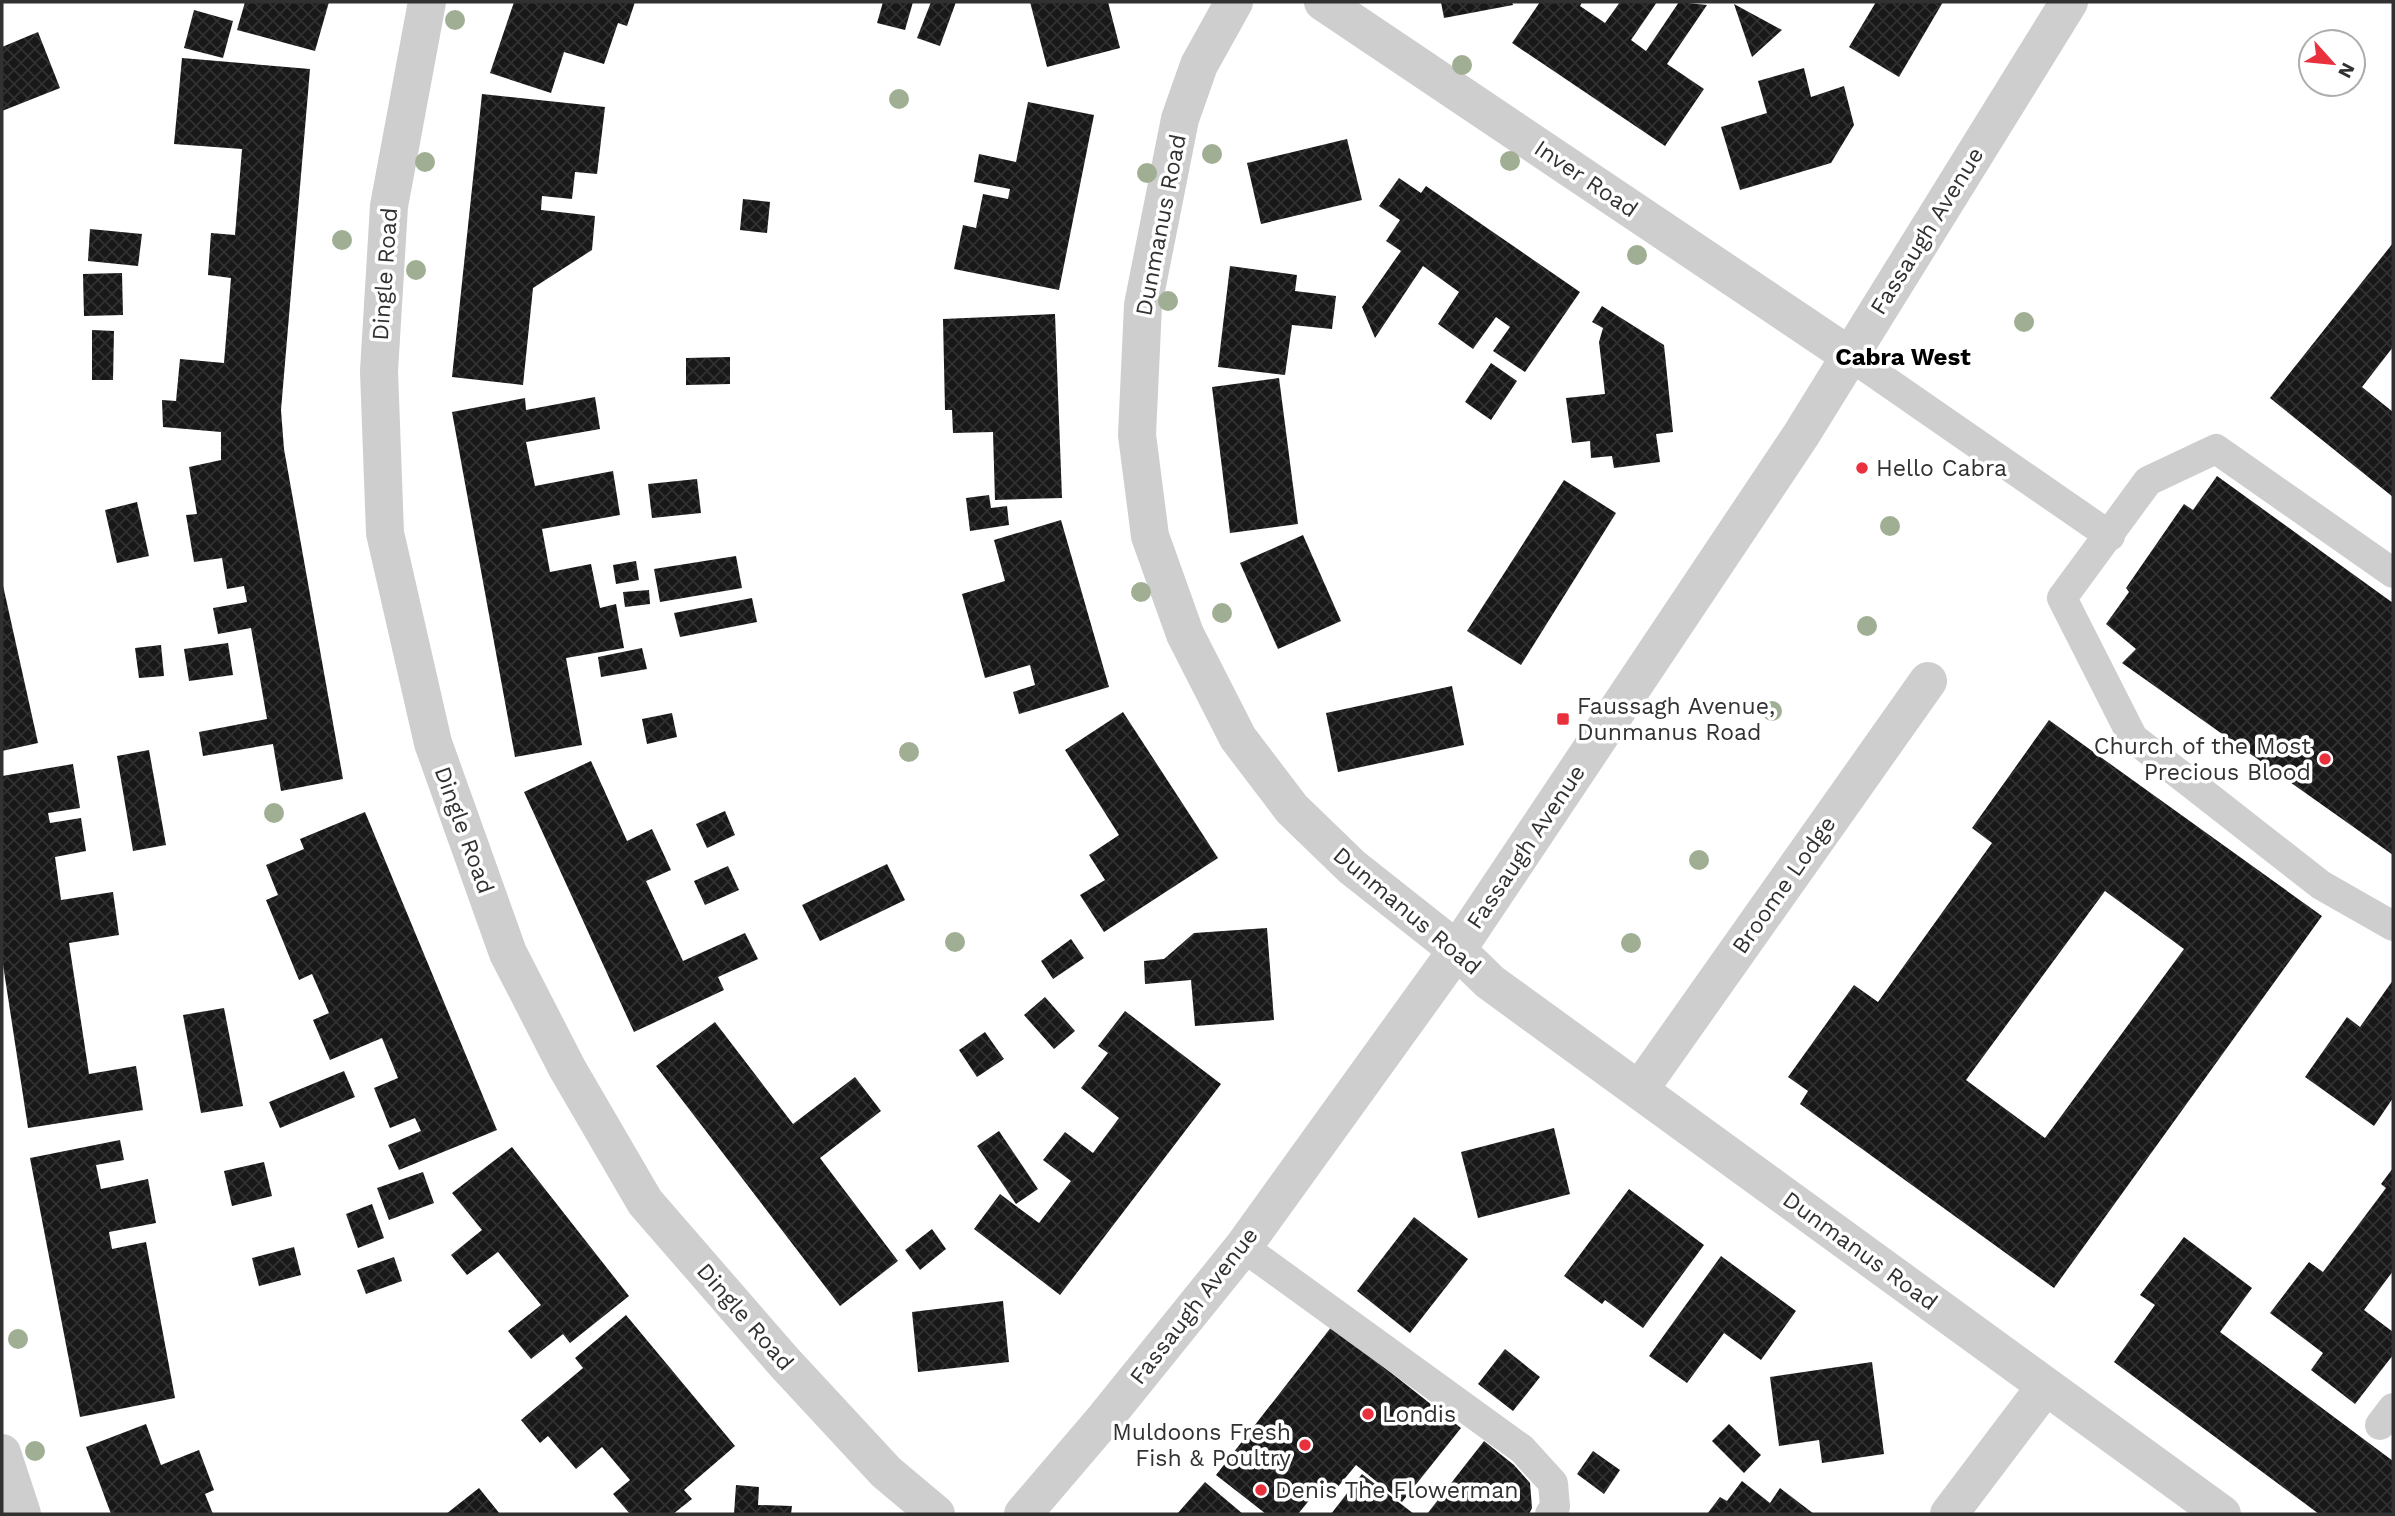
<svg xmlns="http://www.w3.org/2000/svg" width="2395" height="1516" font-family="'Work Sans',sans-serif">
  <defs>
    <pattern id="building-cross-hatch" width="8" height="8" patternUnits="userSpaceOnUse" patternTransform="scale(1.75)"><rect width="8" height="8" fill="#181818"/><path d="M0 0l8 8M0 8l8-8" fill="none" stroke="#313131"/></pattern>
  </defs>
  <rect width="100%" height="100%" fill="#fff"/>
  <!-- building -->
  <g fill="url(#building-cross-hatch)" fill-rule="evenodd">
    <polygon points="245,2 329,2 315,51 237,30"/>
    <polygon points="514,2 635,2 627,26 618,23 604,64 564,52 551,93 490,73"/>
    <polygon points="883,2 913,2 905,30 877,23"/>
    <polygon points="931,2 956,2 940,46 917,38"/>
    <polygon points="1030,2 1108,2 1120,48 1047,67"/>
    <polygon points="1441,2 1512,2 1513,5 1444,18"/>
    <polygon points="1540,2 1582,2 1580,6 1605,23 1620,2 1657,2 1631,40 1646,51 1679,2 1707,5 1667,64 1704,89 1665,146 1512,43"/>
    <polygon points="1876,2 1943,2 1899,77 1849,47"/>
    <polygon points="1734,4 1782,30 1752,57"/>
    <polygon points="194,10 233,21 223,58 184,48"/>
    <polygon points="38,32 60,88 2,111 2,47"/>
    <polygon points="182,58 310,69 281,410 284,449 343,779 281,791 273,744 203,756 199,732 267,719 251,628 218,634 213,608 247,602 244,586 227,589 222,558 194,562 186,515 197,514 189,467 221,460 221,432 163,427 162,400 176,401 180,359 224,363 231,278 208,275 211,233 235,235 242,149 174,144"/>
    <polygon points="1804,68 1811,97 1844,86 1854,125 1831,163 1740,190 1721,127 1767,113 1758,81"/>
    <polygon points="482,94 605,107 597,174 575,172 572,199 542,196 541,210 595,216 592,250 533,288 523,385 452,377"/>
    <polygon points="1028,102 1094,115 1059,290 954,269 963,225 976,228 983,194 1008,199 1010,189 974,182 979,154 1016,162"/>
    <polygon points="1347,139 1362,200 1261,224 1247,163"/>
    <polygon points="1399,178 1421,193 1426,186 1580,292 1525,372 1493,351 1510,327 1496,317 1473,349 1438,324 1459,292 1423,266 1375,338 1362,307 1401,251 1386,241 1400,220 1379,206"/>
    <polygon points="743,199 770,202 767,233 740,230"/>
    <polygon points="90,229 142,234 138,266 88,261"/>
    <polygon points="2393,243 2393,347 2362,387 2393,412 2393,497 2270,398"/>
    <polygon points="1230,266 1297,275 1295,291 1336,296 1332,329 1292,325 1285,375 1218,367"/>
    <polygon points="122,273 123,315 84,316 83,274"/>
    <polygon points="1602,306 1664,345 1673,432 1656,434 1660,462 1614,468 1612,456 1591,458 1590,441 1572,443 1566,398 1605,394 1599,342 1603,328 1592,322"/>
    <polygon points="1055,314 1062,498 995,500 993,432 953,433 952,410 945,410 943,319"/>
    <polygon points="92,330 114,331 113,380 92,380"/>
    <polygon points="730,357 730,384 686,385 686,358"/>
    <polygon points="1491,363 1517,381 1491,420 1465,402"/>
    <polygon points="1279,378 1298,524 1230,533 1212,387"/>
    <polygon points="595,397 600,429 526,442 535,486 613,471 620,515 542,529 550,572 591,564 600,608 616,604 624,648 566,658 582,745 515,757 452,412 525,398 526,410"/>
    <polygon points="2217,476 2393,603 2393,855 2122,663 2136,649 2106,624 2129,592 2126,588 2184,504 2193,510"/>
    <polygon points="697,479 701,513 652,518 648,484"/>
    <polygon points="1564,480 1616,513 1521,665 1467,631"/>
    <polygon points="989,495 991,508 1007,506 1009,525 970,531 966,498"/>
    <polygon points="137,502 149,556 117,563 105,510"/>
    <polygon points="1061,520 1109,687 1019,714 1013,692 1035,685 1030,665 985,678 962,594 1005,581 994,540"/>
    <polygon points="1303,535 1341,621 1278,649 1240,563"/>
    <polygon points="736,556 742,588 660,602 654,569"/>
    <polygon points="636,561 639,580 616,584 613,565"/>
    <polygon points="2,581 38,743 2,751"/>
    <polygon points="649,590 650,604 625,607 623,592"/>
    <polygon points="752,598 757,622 680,637 674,613"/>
    <polygon points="228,643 233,675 189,681 184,649"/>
    <polygon points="161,645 164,676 139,678 135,648"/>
    <polygon points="642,648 647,669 601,677 598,657"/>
    <polygon points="1452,686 1464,745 1338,772 1326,713"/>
    <polygon points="1123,712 1218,858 1104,932 1080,895 1105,880 1089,855 1119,835 1065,750"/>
    <polygon points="672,713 677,737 647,744 642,719"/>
    <path d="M2049 720 2322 916 2054 1288 1800 1104 1808 1091 1788 1077 1854 985 1878 1002 1992 843 1972 828ZM2105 891 2184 949 2045 1138 1966 1080Z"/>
    <polygon points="149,750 166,845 133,851 117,756"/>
    <polygon points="591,761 627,841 652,829 671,870 646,881 683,961 745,933 758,959 718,977 724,990 634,1032 524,792"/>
    <polygon points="73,764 80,808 48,813 50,823 81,818 86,851 55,857 61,900 113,892 119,935 69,943 89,1074 136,1066 143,1110 28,1128 2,958 2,776"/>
    <polygon points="725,811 735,835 707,848 696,824"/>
    <polygon points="365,812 497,1130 399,1170 388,1145 421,1131 415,1118 390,1128 374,1088 398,1078 382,1038 330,1060 313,1020 329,1013 312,974 299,980 266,900 278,895 266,865 304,849 300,839"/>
    <polygon points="887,864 905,900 820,941 802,905"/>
    <polygon points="728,866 739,890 705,905 694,881"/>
    <polygon points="1267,928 1274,1020 1195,1026 1191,980 1145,984 1144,961 1164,959 1194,933"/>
    <polygon points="1071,939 1084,958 1053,979 1041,961"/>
    <polygon points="2393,980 2393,1098 2374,1126 2305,1077 2347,1017 2360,1027"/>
    <polygon points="1045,997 1075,1031 1054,1049 1024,1015"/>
    <polygon points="224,1008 243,1106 201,1113 183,1015"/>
    <polygon points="1125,1011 1221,1084 1060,1295 974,1229 1000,1194 1039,1223 1071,1181 1043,1160 1065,1132 1093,1153 1119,1118 1081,1088 1108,1053 1098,1046"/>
    <polygon points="715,1022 793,1124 855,1077 881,1111 820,1158 898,1261 840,1306 656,1066"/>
    <polygon points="985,1032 1004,1059 977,1077 959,1050"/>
    <polygon points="344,1071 355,1097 280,1128 269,1102"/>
    <polygon points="1554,1128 1570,1194 1478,1218 1461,1152"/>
    <polygon points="999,1131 1038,1189 1016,1204 977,1146"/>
    <polygon points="120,1140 124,1160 96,1165 101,1189 148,1179 156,1223 109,1232 112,1249 146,1242 175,1398 80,1417 30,1158"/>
    <polygon points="512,1147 629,1296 570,1343 563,1334 531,1359 508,1331 541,1305 498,1252 467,1275 451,1255 482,1230 452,1193"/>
    <polygon points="264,1162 272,1196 232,1206 224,1171"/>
    <polygon points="2393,1168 2393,1271 2364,1310 2393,1332 2393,1355 2355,1404 2311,1370 2323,1353 2270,1313 2309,1262 2323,1272 2386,1188 2381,1184"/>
    <polygon points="423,1172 434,1203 389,1220 377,1188"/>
    <polygon points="1629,1189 1704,1245 1643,1328 1605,1300 1602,1304 1564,1276"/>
    <polygon points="372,1204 384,1238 358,1248 346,1214"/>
    <polygon points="1414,1217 1468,1259 1410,1333 1357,1291"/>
    <polygon points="932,1229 946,1249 920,1270 905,1250"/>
    <polygon points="2184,1237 2252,1288 2220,1332 2393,1461 2393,1514 2319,1514 2114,1362 2155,1305 2140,1295"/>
    <polygon points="294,1247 301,1275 259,1286 252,1258"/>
    <polygon points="1721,1256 1796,1311 1761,1360 1724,1333 1687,1383 1649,1356"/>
    <polygon points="394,1257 402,1281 366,1294 357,1270"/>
    <polygon points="1003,1301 1009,1362 918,1372 912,1312"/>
    <polygon points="626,1315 735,1446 684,1490 692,1499 673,1514 630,1514 613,1494 630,1480 602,1447 576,1469 548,1436 540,1443 521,1420 583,1368 575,1358"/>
    <polygon points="1332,1326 1461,1428 1402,1502 1356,1465 1336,1489 1325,1481 1298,1514 1266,1514 1216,1475"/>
    <polygon points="1505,1349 1540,1377 1513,1411 1478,1384"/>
    <polygon points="1872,1362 1884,1454 1822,1463 1819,1440 1779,1446 1770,1377"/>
    <polygon points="146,1424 161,1465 199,1450 214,1490 205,1494 213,1514 111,1514 86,1447"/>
    <polygon points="1729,1424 1761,1455 1744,1473 1712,1441"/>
    <polygon points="1484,1441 1514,1465 1530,1483 1532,1508 1529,1514 1427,1514"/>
    <polygon points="1593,1451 1620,1470 1604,1494 1577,1474"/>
    <polygon points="1362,1474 1414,1514 1331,1514"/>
    <polygon points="1742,1481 1770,1503 1780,1488 1814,1514 1707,1514 1720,1497 1727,1501"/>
    <polygon points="1205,1482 1243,1514 1177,1514"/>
    <polygon points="736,1485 759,1487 758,1505 792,1506 791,1514 734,1514"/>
    <polygon points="479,1488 500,1514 446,1514"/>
  </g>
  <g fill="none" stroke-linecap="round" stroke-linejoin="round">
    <!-- service -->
    <g stroke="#cecece" stroke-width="30">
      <polyline points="1850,356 2110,536"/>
      <polyline points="2393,573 2216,449 2148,481 2062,598 2133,738 2321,885 2393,926"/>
      <polyline points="1243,1247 1522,1449 1553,1483 1555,1507 1550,1514"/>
      <polyline points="2380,1425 2393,1408"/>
    </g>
    <!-- minor -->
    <g stroke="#cecece" stroke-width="38">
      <polyline points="427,2 389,206 379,371 385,533 433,743 508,953 567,1068 645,1202 784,1362 886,1472 936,1514"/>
      <polyline points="1234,2 1199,65 1180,119 1143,305 1137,435 1150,536 1185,634 1238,738 1292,809 1352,867 1457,950 1490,982 2222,1514"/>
      <polyline points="1323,2 1850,356"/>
      <polyline points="1640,1089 1928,681"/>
      <polyline points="2,1453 22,1514"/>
      <polyline points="1949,1514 2045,1387"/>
    </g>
    <!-- tertiary -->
    <polyline stroke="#cecece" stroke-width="38" points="1023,1514 1105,1418 1243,1247 1457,950 1801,435 2069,2"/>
  </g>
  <!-- trees -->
  <g fill="#a0af94">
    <circle cx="455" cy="20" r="10"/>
    <circle cx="1462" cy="65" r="10"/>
    <circle cx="899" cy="99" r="10"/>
    <circle cx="1212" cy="154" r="10"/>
    <circle cx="1510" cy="161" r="10"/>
    <circle cx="425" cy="162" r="10"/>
    <circle cx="1147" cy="173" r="10"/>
    <circle cx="342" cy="240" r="10"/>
    <circle cx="1637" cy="255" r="10"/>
    <circle cx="416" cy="270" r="10"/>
    <circle cx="1168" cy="301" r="10"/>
    <circle cx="2024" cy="322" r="10"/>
    <circle cx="1890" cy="526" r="10"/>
    <circle cx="1141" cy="592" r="10"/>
    <circle cx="1222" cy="613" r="10"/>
    <circle cx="1867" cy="626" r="10"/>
    <circle cx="1772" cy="711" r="10"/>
    <circle cx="909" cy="752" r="10"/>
    <circle cx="274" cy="813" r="10"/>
    <circle cx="1699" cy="860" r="10"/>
    <circle cx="955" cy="942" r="10"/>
    <circle cx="1631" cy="943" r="10"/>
    <circle cx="18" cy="1339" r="10"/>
    <circle cx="35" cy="1451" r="10"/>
  </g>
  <!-- markers -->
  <g fill="#e9313e" stroke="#fff" stroke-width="2.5">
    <circle cx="1862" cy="468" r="7"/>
    <rect x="1556" y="712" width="14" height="14" rx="3.5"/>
    <circle cx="2325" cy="759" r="7"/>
    <circle cx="1368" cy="1414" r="7"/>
    <circle cx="1305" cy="1445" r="7"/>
    <circle cx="1261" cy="1490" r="7"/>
  </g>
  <g text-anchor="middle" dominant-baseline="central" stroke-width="7" stroke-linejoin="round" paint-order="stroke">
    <!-- street labels -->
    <g font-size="23" fill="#313131" stroke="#fff">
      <text transform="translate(1586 179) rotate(34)">Inver Road</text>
      <text transform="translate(1161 225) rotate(-79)">Dunmanus Road</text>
      <text transform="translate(1927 231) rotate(-58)">Fassaugh Avenue</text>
      <text transform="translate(385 274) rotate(-86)">Dingle Road</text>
      <text transform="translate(464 830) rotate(70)">Dingle Road</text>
      <text transform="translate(1526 847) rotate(-56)">Fassaugh Avenue</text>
      <text transform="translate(1784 885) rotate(-55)">Broome Lodge</text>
      <text transform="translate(1407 911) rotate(40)">Dunmanus Road</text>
      <text transform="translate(1860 1251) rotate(36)">Dunmanus Road</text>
      <text transform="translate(1194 1306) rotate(-52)">Fassaugh Avenue</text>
      <text transform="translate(745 1317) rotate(49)">Dingle Road</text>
    </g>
    <!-- poi labels -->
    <g font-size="23" fill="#313131" stroke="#fff" text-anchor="start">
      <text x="1876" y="468">Hello Cabra</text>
      <text x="1577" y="706">Faussagh Avenue,<tspan x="1577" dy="26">Dunmanus Road</tspan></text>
      <text x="2311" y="746" text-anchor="end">Church of the Most<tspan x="2311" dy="26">Precious Blood</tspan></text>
      <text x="1382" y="1414">Londis</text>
      <text x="1291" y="1432" text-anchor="end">Muldoons Fresh<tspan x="1291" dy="26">Fish &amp; Poultry</tspan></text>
      <text x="1275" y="1490">Denis The Flowerman</text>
    </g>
    <!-- neighbourhood labels -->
    <g font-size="24" font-weight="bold" fill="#000" stroke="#fff">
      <text x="1903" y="357">Cabra West</text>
    </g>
  </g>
  <!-- border -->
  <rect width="2395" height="1516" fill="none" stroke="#313131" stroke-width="7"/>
  <!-- north arrow -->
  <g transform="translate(2332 63) rotate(117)"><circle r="33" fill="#ffffff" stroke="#adadad" stroke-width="2"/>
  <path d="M0-5L12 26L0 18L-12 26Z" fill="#e9313e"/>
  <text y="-10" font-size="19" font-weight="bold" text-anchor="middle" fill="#313131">N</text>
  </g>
</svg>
